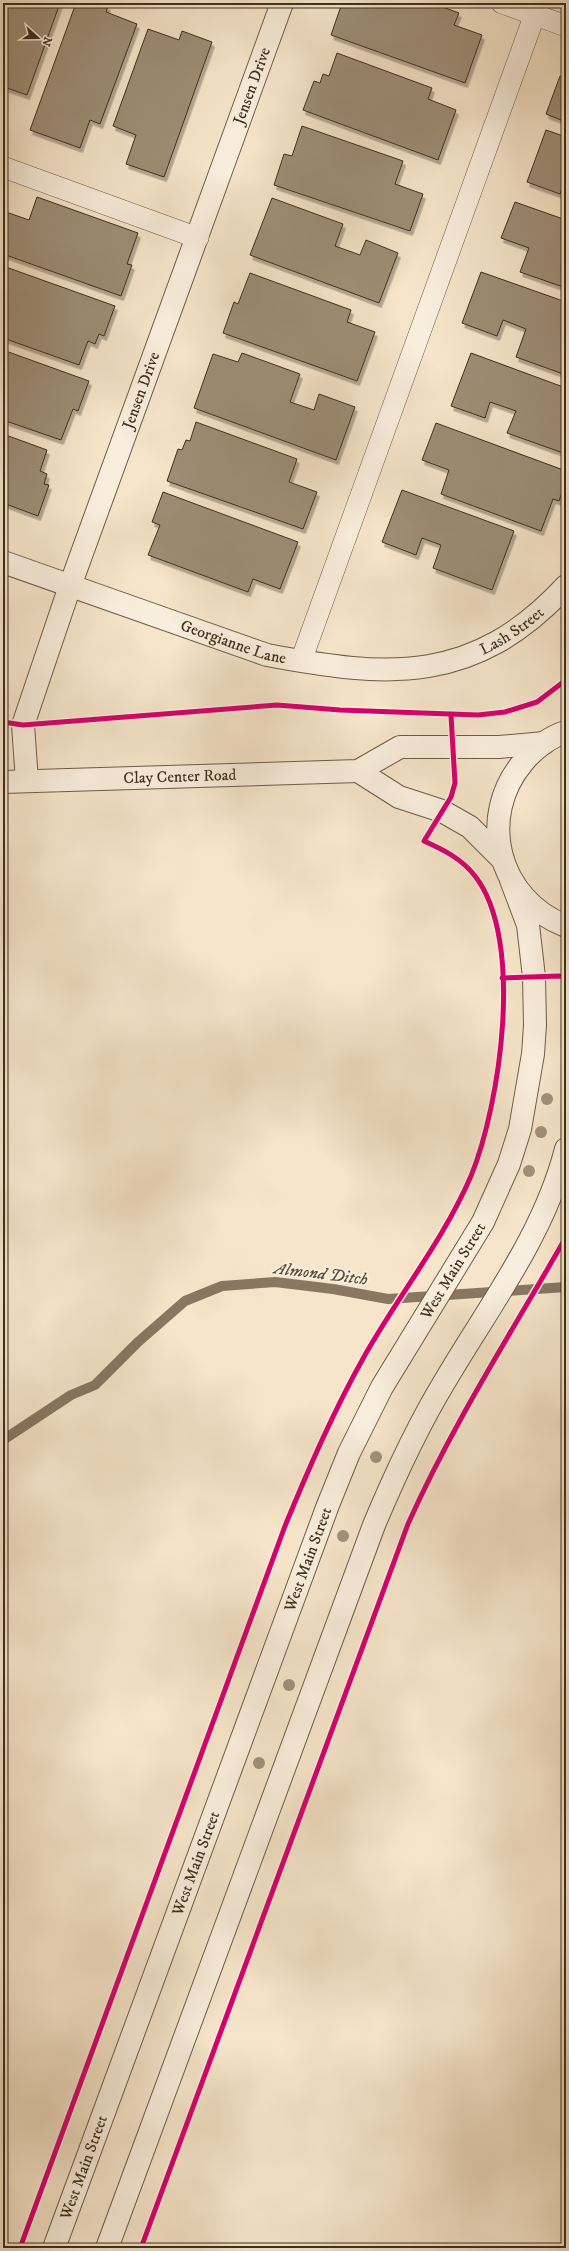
<svg xmlns="http://www.w3.org/2000/svg" width="569" height="2251" font-family="'IM FELL DW Pica',serif">
  <defs>
    <filter id="shadow"><feDropShadow dx="2.5" dy="4.5" stdDeviation="0" flood-color="#0004"/></filter>
  </defs>
  <rect width="100%" height="100%" fill="#f6e5ca"/>
  <filter id="stains"><feTurbulence type="fractalNoise" baseFrequency=".005" numOctaves="4"/><feColorMatrix values="0 0 0 0 .2 0 0 0 0 .09 0 0 0 0 .02 0 0 0 .5 -.17"/></filter>
  <radialGradient id="worn" r=".72"><stop offset=".6" stop-color="#630" stop-opacity="0"/><stop offset="1" stop-color="#630" stop-opacity=".3"/></radialGradient>
  <g fill="none" stroke-linecap="round" stroke-linejoin="round">
    <!-- stream -->
    <polyline stroke="#887761" stroke-width="10" points="3,1440 71,1395 95,1385 138,1342 185,1301 222,1286 275,1282 333,1289 388,1299 566,1287"/>
  </g>
  <!-- building -->
  <g fill="#9e8e76" stroke="#3f2f1c" filter="url(#shadow)">
    <polygon points="3,3 60,3 27,95 4,87 3,90"/>
    <polygon points="76,3 100,3 108,6 106,12 137,24 100,124 90,120 80,148 30,130"/>
    <polygon points="348,3 432,3 459,13 454,25 482,35 465,83 331,35 341,6 346,8"/>
    <polygon points="148,29 179,40 182,31 212,42 164,177 126,164 136,135 113,126"/>
    <polygon points="337,53 432,88 428,99 456,110 438,160 303,110 314,81 320,83 323,74 329,76"/>
    <polygon points="560,76 566,78 566,122 546,114"/>
    <polygon points="302,126 403,161 395,184 423,194 410,231 274,185 284,154 292,156"/>
    <polygon points="546,130 566,137 566,179 560,194 527,182"/>
    <polygon points="37,197 138,233 127,264 132,265 121,296 3,254 3,211 29,220"/>
    <polygon points="272,198 343,224 335,246 360,255 366,240 398,253 379,303 250,255"/>
    <polygon points="515,202 566,220 566,288 520,272 529,248 501,238"/>
    <polygon points="3,266 115,306 104,336 99,334 95,344 88,341 79,365 3,338"/>
    <polygon points="481,272 566,302 566,375 516,357 526,329 503,320 497,336 462,323"/>
    <polygon points="250,273 351,310 347,322 375,332 357,381 223,333 234,302 238,304"/>
    <polygon points="3,350 89,381 78,411 73,409 61,440 3,420"/>
    <polygon points="242,353 300,374 290,402 314,410 319,394 355,407 336,460 194,408 213,354 238,362"/>
    <polygon points="471,353 566,388 566,454 507,433 516,411 490,402 485,418 451,406"/>
    <polygon points="196,422 297,459 289,482 317,492 303,529 167,481 178,449 182,450 186,440 190,441"/>
    <polygon points="436,423 566,471 566,481 559,501 553,499 541,531 441,494 449,470 422,460"/>
    <polygon points="3,434 47,450 40,471 47,474 44,484 49,485 38,516 3,503"/>
    <polygon points="402,490 514,531 492,590 433,568 441,545 422,538 416,555 382,542"/>
    <polygon points="163,492 298,542 280,589 253,579 248,592 148,555 160,525 152,522"/>
  </g>
  <g fill="none" stroke-linecap="round" stroke-linejoin="round">
    <!-- service casing -->
    <g stroke="#6d5c48" stroke-width="22">
      <g id="service">
        <polyline points="502,3 566,26"/>
        <polyline points="3,167 198,238"/>
        <polyline points="301,661 539,3"/>
      </g>
    </g>
    <!-- minor casing -->
    <g stroke="#6d5c48" stroke-width="24">
      <g id="minor">
        <path id="s1" d="M3 562 267 655C389 678 474 685 566 586"/>
        <path id="s2" d="M27 781 23 725 70 586 282 3"/>
      </g>
    </g>
    <!-- tertiary casing -->
    <g stroke="#6d5c48" stroke-width="24">
      <g id="tertiary">
        <path d="M566 732C551 736 534 749 524 761 476 817 498 900 566 926"/>
        <polyline points="358,771 399,797 442,811 470,827 502,859"/>
        <path id="s3" d="M3 782 358 771 400 747H499L544 743"/>
        <path id="s4" d="M54 2248 328 1505 349 1453 382 1387 483 1222 509 1164 520 1129 533 1054 535 1025 534 977 528 925 511 880"/>
        <path d="M107 2248 374 1525C395 1475 417 1427 445 1381 489 1306 544 1235 566 1149"/>
      </g>
    </g>
    <!-- service -->
    <use href="#service" stroke="#f9eedd" stroke-width="21"/>
    <!-- minor -->
    <use href="#minor" stroke="#f9eedd" stroke-width="22"/>
    <!-- tertiary -->
    <use href="#tertiary" stroke="#f9eedd" stroke-width="22"/>
    <!-- cycleway casing -->
    <g stroke="#f9eedd" stroke-width="8">
      <g id="cycleway">
        <polyline points="3,722 23,725 277,705 340,710 478,715 505,712 537,702 566,680"/>
        <polyline points="502,978 559,976 566,977"/>
        <path d="M20 2248 285 1526C309 1468 334 1410 365 1355 399 1295 444 1239 471 1176 500 1105 525 940 475 876 462 859 444 850 424 841L451 797 455 783 451 715"/>
        <path d="M141 2248 408 1524C452 1425 512 1332 566 1237"/>
      </g>
    </g>
    <!-- cycleway -->
    <use href="#cycleway" stroke="#d6006c" stroke-width="5"/>
  </g>
  <!-- trees -->
  <g fill="#a2917a">
    <circle cx="547" cy="1099" r="6"/>
    <circle cx="541" cy="1132" r="6"/>
    <circle cx="529" cy="1171" r="6"/>
    <circle cx="376" cy="1457" r="6"/>
    <circle cx="343" cy="1536" r="6"/>
    <circle cx="289" cy="1685" r="6"/>
    <circle cx="259" cy="1763" r="6"/>
  </g>
  <g text-anchor="middle" dominant-baseline="central" stroke-width="4" stroke-linejoin="round" paint-order="stroke">
    <!-- street labels -->
    <g font-size="16" fill="#3f2f1c" stroke="#f9eedd">
      <text stroke="none"><textPath href="#s2" startOffset="735">Jensen Drive</textPath></text>
      <text stroke="none"><textPath href="#s2" startOffset="411">Jensen Drive</textPath></text>
      <text stroke="none"><textPath href="#s1" startOffset="534">Lash Street</textPath></text>
      <text stroke="none"><textPath href="#s1" startOffset="244">Georgianne Lane</textPath></text>
      <text stroke="none"><textPath href="#s3" startOffset="177">Clay Center Road</textPath></text>
      <text stroke="none"><textPath href="#s4" startOffset="1058">West Main Street</textPath></text>
      <text stroke="none"><textPath href="#s4" startOffset="734">West Main Street</textPath></text>
      <text stroke="none"><textPath href="#s4" startOffset="410">West Main Street</textPath></text>
      <text stroke="none"><textPath href="#s4" startOffset="86">West Main Street</textPath></text>
    </g>
    <!-- water labels -->
    <g font-size="17" font-style="italic" fill="#5d4d39" stroke="#f9eedd">
      <text transform="translate(321 1274) rotate(7)">Almond Ditch</text>
    </g>
  </g>
  <!-- margin -->
  <rect width="569" height="2251" fill="none" stroke="#f6e5ca" stroke-width="16"/>
  <rect x="4" y="4" width="561" height="2243" fill="none" stroke="#3f2f1c" stroke-width="2"/>
  <rect x="8" y="8" width="553" height="2235" fill="none" stroke="#3f2f1c"/>
  <!-- north arrow -->
  <g transform="translate(38 38) rotate(111)" stroke="#f9eedd" stroke-width="3" paint-order="stroke">
  <path d="M0-3L7 15L0 10L-7 15Z" fill="#3f2f1c"/>
  <text y="-6" font-size="11" font-weight="bold" text-anchor="middle" fill="#3f2f1c">N</text>
  </g>
  <rect width="100%" height="100%" filter="url(#stains)"/>
  <rect width="100%" height="100%" fill="url(#worn)"/>
</svg>
